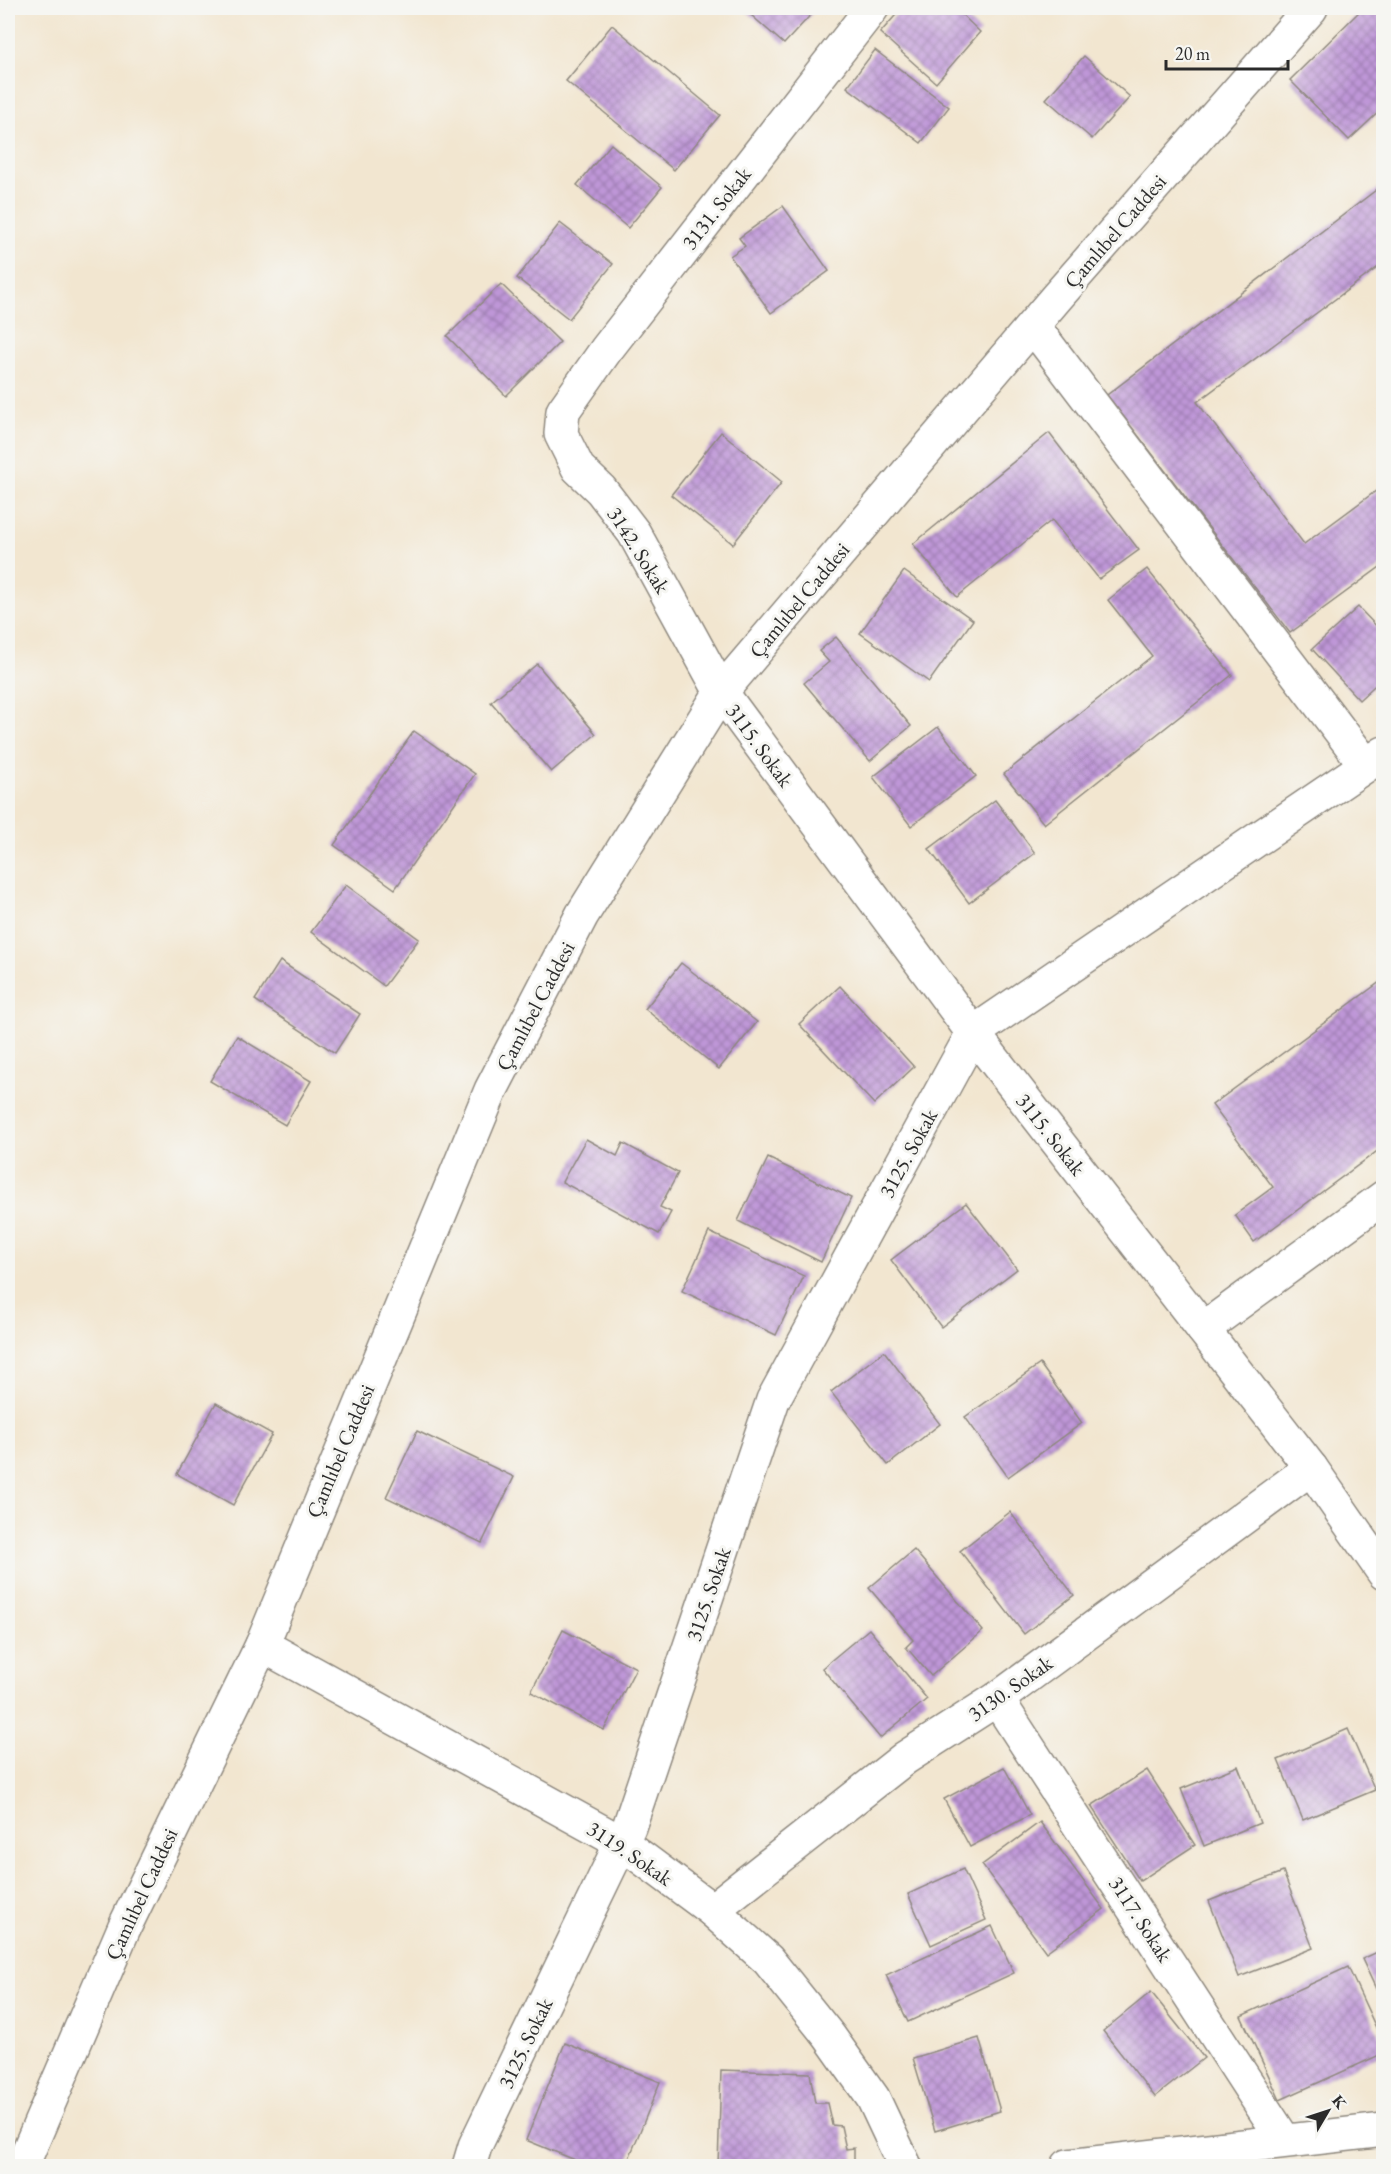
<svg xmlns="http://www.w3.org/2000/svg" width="1391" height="2174" font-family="'EB Garamond',serif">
  <defs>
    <pattern id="building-cross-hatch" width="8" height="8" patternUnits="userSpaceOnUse" patternTransform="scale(1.5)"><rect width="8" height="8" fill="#bf97d8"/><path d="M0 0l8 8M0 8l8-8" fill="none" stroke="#9b7baf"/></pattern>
  </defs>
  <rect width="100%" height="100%" fill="#f6f6f2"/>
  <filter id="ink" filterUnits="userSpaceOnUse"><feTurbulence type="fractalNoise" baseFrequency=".0167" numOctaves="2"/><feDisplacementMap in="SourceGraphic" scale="12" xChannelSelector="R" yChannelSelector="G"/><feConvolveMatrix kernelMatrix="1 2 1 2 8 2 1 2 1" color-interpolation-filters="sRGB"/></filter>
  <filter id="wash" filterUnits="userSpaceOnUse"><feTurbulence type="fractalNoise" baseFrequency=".008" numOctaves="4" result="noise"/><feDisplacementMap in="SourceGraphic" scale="24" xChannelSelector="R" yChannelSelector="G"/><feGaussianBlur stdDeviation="1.35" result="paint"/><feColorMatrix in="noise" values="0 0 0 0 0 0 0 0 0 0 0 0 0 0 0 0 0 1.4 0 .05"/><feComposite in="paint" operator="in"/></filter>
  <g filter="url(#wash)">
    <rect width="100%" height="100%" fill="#f2e6d0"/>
    <g id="blocks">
      <!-- building -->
      <g fill="url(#building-cross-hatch)">
        <polygon points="743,8 817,8 784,44"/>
        <polygon points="902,8 955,8 980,32 936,83 880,33"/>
        <polygon points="1363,8 1384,8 1384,107 1349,140 1290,80"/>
        <polygon points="612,25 720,115 674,170 566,81"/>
        <polygon points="875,50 949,107 921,143 847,87"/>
        <polygon points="1084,56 1130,97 1092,139 1046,99"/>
        <polygon points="611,144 662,187 628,228 577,185"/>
        <polygon points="1384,184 1384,268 1381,265 1197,402 1304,544 1384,485 1384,564 1290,633 1107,395"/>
        <polygon points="783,206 829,271 771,313 730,256 745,246 739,238"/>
        <polygon points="560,223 613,264 569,319 517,278"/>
        <polygon points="501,284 560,342 506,396 447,336"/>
        <polygon points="721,432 782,482 733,544 671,495"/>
        <polygon points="1049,433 1139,550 1099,579 1052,520 957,597 913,544"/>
        <polygon points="1147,569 1232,675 1044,824 1004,774 1152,656 1108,600"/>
        <polygon points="904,571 973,620 929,682 860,633"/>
        <polygon points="1358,607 1384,634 1384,677 1359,700 1312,649"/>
        <polygon points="836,637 911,726 870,761 804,683 829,662 819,651"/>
        <polygon points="537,664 596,734 551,772 491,702"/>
        <polygon points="938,727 976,776 911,826 873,777"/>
        <polygon points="414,731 475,774 395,889 334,845"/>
        <polygon points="995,800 1035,853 969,903 929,849"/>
        <polygon points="346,885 419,939 384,986 311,932"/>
        <polygon points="280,961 360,1014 335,1053 255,1000"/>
        <polygon points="681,963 757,1022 719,1069 645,1009"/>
        <polygon points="1384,979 1384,1146 1254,1242 1235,1215 1273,1187 1212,1105"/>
        <polygon points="840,986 914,1067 874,1104 799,1024"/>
        <polygon points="237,1036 311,1081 285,1125 210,1081"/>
        <polygon points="586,1139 617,1156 623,1143 678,1173 660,1207 671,1212 659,1234 562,1182"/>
        <polygon points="768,1158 851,1198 821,1262 738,1221"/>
        <polygon points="966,1203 1017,1269 941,1327 891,1260"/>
        <polygon points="709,1232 804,1276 776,1335 682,1291"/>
        <polygon points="884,1351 940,1424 888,1465 831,1392"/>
        <polygon points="1040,1364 1082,1423 1008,1477 965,1417"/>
        <polygon points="216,1403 272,1434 233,1505 177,1474"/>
        <polygon points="417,1431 514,1477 482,1543 386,1497"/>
        <polygon points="1010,1512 1074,1595 1024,1634 960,1551"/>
        <polygon points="914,1550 983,1631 931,1676 906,1647 913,1640 869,1588"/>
        <polygon points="869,1629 927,1699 880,1738 822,1668"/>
        <polygon points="563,1630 636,1668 604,1730 531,1692"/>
        <polygon points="1348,1729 1375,1790 1303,1820 1278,1760"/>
        <polygon points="1238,1766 1260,1823 1204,1846 1181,1789"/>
        <polygon points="1004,1767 1030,1815 970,1847 944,1799"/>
        <polygon points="1147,1770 1195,1845 1140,1881 1091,1806"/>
        <polygon points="1040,1822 1104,1909 1046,1952 982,1865"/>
        <polygon points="963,1869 986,1920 931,1945 908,1894"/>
        <polygon points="1283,1872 1313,1948 1239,1977 1209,1901"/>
        <polygon points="992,1926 1014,1973 908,2022 886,1975"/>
        <polygon points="1384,1949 1384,2006 1362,1959"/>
        <polygon points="1348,1967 1384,2045 1384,2053 1280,2100 1241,2016"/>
        <polygon points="1151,1992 1204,2058 1155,2097 1103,2031"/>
        <polygon points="979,2038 1000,2111 935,2131 913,2058"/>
        <polygon points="565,2043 660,2082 626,2166 590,2166 526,2140"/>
        <polygon points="721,2070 810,2073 815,2103 827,2103 832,2125 841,2126 846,2149 854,2148 854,2166 718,2166"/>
      </g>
    </g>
  </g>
  <g filter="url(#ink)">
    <use href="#blocks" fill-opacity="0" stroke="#8e887e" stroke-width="1.5"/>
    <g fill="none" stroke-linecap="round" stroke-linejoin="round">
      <!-- street casing -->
      <g stroke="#8e887e" stroke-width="36">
        <g id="street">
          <polyline points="872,8 606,350 563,411 561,434 578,468 601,490 634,533 721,692 973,1033 1311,1468 1384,1573"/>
          <polyline points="1033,326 1366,765"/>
          <polyline points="1203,1329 1384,1197"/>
          <polyline points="262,1645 622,1843 712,1910 768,1960 829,2036 873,2098 905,2166"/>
          <polyline points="997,1699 1284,2140"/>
          <polyline points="712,1910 905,1758 997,1699 1311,1468"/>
          <polyline points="469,2166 475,2146 629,1827 773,1400 973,1033 1384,753"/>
          <polyline points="1068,2166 1384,2130"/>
        </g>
      </g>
      <!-- secondary casing -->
      <g stroke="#8e887e" stroke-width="36">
        <polyline id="secondary" points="22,2166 124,1928 262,1645 491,1090 582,915 721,692 1056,298 1311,8"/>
      </g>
      <!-- street -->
      <use href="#street" stroke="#fff" stroke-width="33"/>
      <!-- secondary -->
      <use href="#secondary" stroke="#fff" stroke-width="33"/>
    </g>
  </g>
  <g text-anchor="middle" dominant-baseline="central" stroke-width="6" stroke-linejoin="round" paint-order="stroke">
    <!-- street labels -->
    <g font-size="21" fill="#2b2b2b" stroke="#f6f6f2">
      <text transform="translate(716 208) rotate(-52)">3131. Sokak</text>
      <text transform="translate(1115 231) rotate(-49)">Çamlıbel Caddesi</text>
      <text transform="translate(639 550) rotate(58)">3142. Sokak</text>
      <text transform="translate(799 600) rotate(-50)">Çamlıbel Caddesi</text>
      <text transform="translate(760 745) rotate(54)">3115. Sokak</text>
      <text transform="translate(535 1006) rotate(-62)">Çamlıbel Caddesi</text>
      <text transform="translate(1051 1134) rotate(52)">3115. Sokak</text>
      <text transform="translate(908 1153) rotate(-61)">3125. Sokak</text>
      <text transform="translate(340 1451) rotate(-67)">Çamlıbel Caddesi</text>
      <text transform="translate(708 1594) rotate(-71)">3125. Sokak</text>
      <text transform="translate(1010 1688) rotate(-35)">3130. Sokak</text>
      <text transform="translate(630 1853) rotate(34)">3119. Sokak</text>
      <text transform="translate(141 1894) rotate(-65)">Çamlıbel Caddesi</text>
      <text transform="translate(1141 1919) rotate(57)">3117. Sokak</text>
      <text transform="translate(525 2043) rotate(-64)">3125. Sokak</text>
    </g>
  </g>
  <!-- margin -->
  <rect width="1391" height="2174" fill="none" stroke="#f6f6f2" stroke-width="30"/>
  <!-- north arrow -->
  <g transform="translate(1328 2111) rotate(51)" stroke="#f6f6f2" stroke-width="4.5" paint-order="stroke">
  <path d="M0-4.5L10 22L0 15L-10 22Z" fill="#2b2b2b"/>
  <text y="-9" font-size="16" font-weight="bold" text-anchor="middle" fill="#2b2b2b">K</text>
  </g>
  <!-- scale -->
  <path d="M1166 60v9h122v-9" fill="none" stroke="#2b2b2b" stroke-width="3"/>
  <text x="1175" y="60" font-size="18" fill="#2b2b2b" stroke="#f6f6f2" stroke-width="4.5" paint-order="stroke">20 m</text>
</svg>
